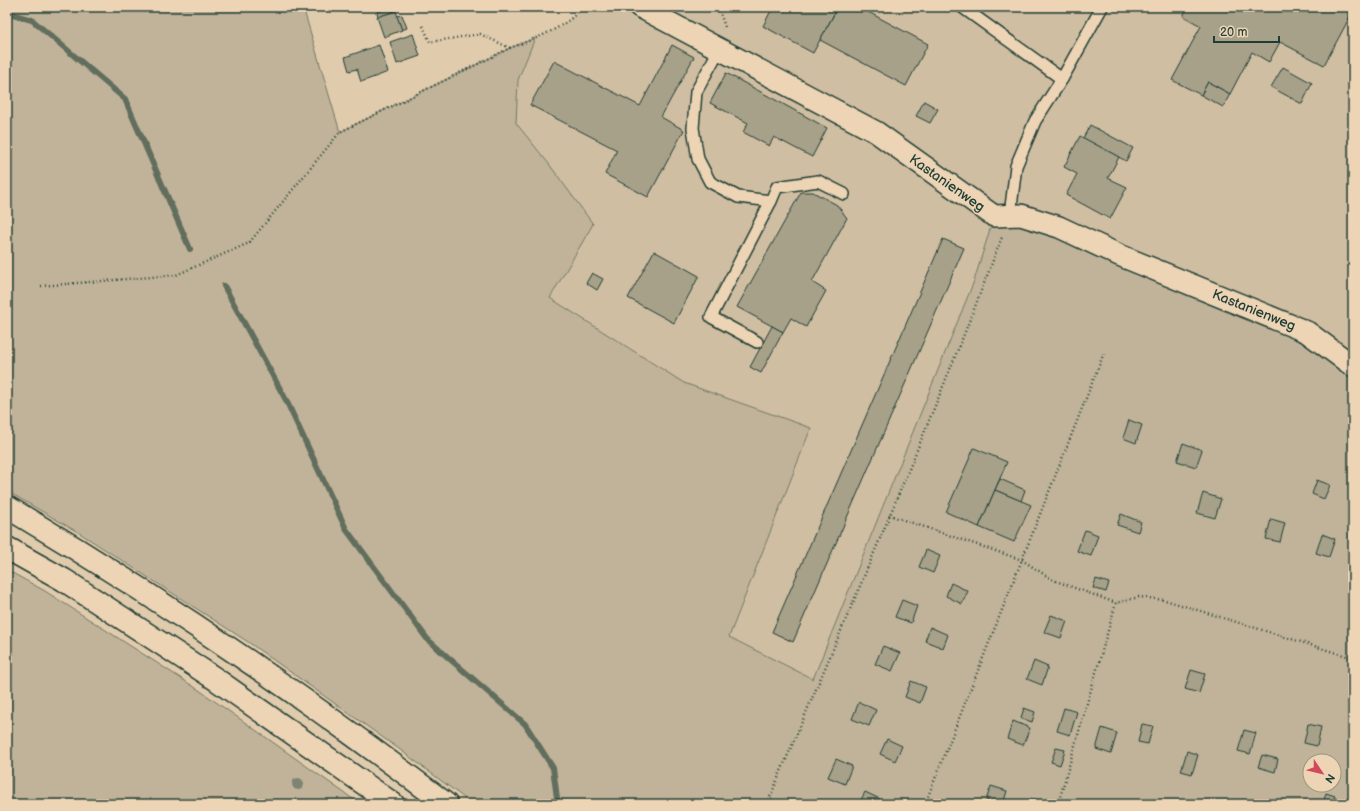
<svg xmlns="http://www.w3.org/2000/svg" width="1360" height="811" font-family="'Balsamiq Sans',sans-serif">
  <rect width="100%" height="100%" fill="#e1cbad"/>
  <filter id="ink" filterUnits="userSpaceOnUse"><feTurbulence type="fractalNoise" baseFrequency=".025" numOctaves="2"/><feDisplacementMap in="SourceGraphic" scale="8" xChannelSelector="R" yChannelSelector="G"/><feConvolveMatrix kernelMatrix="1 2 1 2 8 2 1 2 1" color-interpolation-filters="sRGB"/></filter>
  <g filter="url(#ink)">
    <!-- built -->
    <polygon fill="#d0bea2" points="583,7 1353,7 1353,366 994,216 974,281 813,679 729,638 811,428 684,383 550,298 593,224 549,164 516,123 518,80 535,38 561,26"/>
    <!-- green -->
    <g fill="#c0b399" stroke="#707866" fill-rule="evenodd">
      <path d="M7 7H303L340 132 510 48 535 38 518 80 516 123 549 164 593 224 550 298 684 383 811 428 729 637 813 679 974 281 994 216 1021 215 1307 332 1353 366V804H472L399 749 248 642 81 534 7 491ZM1310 761H1334V785H1310Z"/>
      <polygon points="7,570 45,591 199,690 360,804 7,804"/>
    </g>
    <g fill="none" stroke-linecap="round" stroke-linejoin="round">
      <!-- stream -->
      <g stroke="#626e5d" stroke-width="6">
        <polyline points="7,13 32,20 125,99 190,249"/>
        <polyline points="224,286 286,400 346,529 428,640 525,724 553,768 557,798 556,804"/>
      </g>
    </g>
    <!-- building -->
    <g fill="#a7a18a" stroke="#1f3d34">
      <polygon points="391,7 393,12 378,17 377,12"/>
      <polygon points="773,7 827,7 835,12 813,53 763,26"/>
      <polygon points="838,7 859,7 928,44 906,86 820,40"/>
      <polygon points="1188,7 1196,7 1198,8 1199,7 1340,7 1352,13 1324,65 1280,42 1269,62 1252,52 1230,94 1208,82 1201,95 1172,80 1201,26 1183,16"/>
      <polygon points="396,11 402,30 384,37 377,17"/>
      <polygon points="402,15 407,28 402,30 397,16"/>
      <polygon points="413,34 420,56 397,64 390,42"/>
      <polygon points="379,45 388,72 361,82 357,69 349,71 345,57"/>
      <polygon points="672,45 694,57 661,117 684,130 648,197 605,174 617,150 530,105 554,61 640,106"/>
      <polygon points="1283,67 1312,83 1302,104 1271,87"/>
      <polygon points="726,73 827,128 812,157 774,137 769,146 743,132 748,123 710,103"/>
      <polygon points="1208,82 1230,94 1223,107 1201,95"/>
      <polygon points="924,101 938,109 930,123 916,116"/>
      <polygon points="1090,125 1133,148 1126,161 1083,138"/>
      <polygon points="1080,136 1119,157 1108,178 1127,187 1110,219 1066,195 1077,174 1064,167"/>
      <polygon points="801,192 813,192 837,205 847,218 812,282 826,291 806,327 791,318 783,332 737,307"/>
      <polygon points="943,239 964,248 793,642 772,632"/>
      <polygon points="654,251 699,276 674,323 628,298"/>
      <polygon points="592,273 603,279 597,290 586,283"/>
      <polygon points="772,326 783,332 761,373 750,367"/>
      <polygon points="1129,420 1142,425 1136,443 1123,438"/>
      <polygon points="1183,443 1202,450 1196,467 1177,461"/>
      <polygon points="974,448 1007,462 979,527 946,512"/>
      <polygon points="1000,479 1025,490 1021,501 995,490"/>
      <polygon points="1317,480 1330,485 1324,499 1312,494"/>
      <polygon points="995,490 1031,505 1014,542 979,527"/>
      <polygon points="1203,493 1221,499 1215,518 1197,513"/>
      <polygon points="1121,514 1141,522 1138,532 1117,525"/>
      <polygon points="1271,519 1285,523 1280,542 1266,539"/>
      <polygon points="1085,530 1098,535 1091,556 1077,551"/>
      <polygon points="1322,534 1335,539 1329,557 1316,553"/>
      <polygon points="926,550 940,556 933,573 919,567"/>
      <polygon points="1353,558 1353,581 1346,578"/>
      <polygon points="1096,579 1109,583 1106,592 1093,588"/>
      <polygon points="951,583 968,591 962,604 946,596"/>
      <polygon points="902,600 917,606 911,623 895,617"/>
      <polygon points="1051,615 1067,621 1061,638 1044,632"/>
      <polygon points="930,627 948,635 943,648 925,641"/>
      <polygon points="883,646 900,653 892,671 875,664"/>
      <polygon points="1034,661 1048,667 1042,685 1027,679"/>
      <polygon points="1191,670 1205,674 1199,693 1185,689"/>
      <polygon points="911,681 926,687 920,703 905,697"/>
      <polygon points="859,702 876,710 869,726 852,719"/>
      <polygon points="1024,708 1035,712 1032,722 1021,718"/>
      <polygon points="1064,708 1077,712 1070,735 1057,731"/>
      <polygon points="1013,721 1030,728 1023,745 1007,739"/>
      <polygon points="1142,724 1153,726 1148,744 1138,742"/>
      <polygon points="1308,724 1321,727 1317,746 1304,743"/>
      <polygon points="1102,728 1117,733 1111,754 1096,749"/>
      <polygon points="1244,730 1256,733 1250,754 1238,751"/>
      <polygon points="887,739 902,746 895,761 880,754"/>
      <polygon points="1056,748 1065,750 1060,765 1051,762"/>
      <polygon points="1187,751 1198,755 1192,774 1181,771"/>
      <polygon points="1262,755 1278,759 1275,772 1258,767"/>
      <polygon points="836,759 852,766 845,784 828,777"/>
      <polygon points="991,786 1007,791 1003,804 997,804 986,800"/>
      <polygon points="865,792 880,799 878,804 859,804"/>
      <polygon points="1326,793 1335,796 1333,804 1323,804"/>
      <polygon points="1031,798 1049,803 1049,804 1029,804"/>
    </g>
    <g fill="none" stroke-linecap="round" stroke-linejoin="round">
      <!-- service casing -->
      <g stroke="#1f3d34" stroke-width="14">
        <g id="service">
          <polyline points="962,7 1062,79"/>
          <polyline points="719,50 696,92 693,128 698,159 710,182 738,197 771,201 777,187 818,181 844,194"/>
          <polyline points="1010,215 1016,166 1035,121 1062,79 1102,7"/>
          <polyline points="757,342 711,317 771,201"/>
        </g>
      </g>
      <!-- minor casing -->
      <g stroke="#1f3d34" stroke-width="24">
        <polyline id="minor" points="640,7 876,132 994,216 1021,215 1059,227 1119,255 1307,332 1353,366"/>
      </g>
      <!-- secondary casing -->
      <g stroke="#1f3d34" stroke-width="25">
        <g id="secondary">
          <path d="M7 507C159 597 305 697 446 804"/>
          <polyline points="7,548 64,580 214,678 393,804"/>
        </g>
      </g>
      <!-- path -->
      <g stroke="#1f3d34" stroke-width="2.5" stroke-dasharray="1 3" stroke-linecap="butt">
        <polyline points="718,7 725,27"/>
        <polyline points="423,26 430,42 480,34 510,48"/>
        <path d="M41 286 176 275 249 243 340 132 510 48C536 38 564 29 583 7"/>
        <polyline points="889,515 1022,560 1053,580 1116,603"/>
        <path d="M767 804C847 616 929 428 1002 237"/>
        <polyline points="925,804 1104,353"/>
        <polyline points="1058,804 1116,603 1139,597 1165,600 1353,658"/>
      </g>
      <!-- service -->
      <use href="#service" stroke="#edd4b5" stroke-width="11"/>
      <!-- minor -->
      <use href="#minor" stroke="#edd4b5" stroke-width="21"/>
      <!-- secondary -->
      <use href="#secondary" stroke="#edd4b5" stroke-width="22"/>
    </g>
    <!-- trees -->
    <circle fill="#7f8470" cx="298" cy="784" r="6"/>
  </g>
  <g text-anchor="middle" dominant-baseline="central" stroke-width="3" stroke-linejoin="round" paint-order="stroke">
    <!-- street labels -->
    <g font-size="14" fill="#1f3d34" stroke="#edd4b5">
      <text transform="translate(947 183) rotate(35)">Kastanienweg</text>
      <text transform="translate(1254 310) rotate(22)">Kastanienweg</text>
    </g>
  </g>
  <!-- margin -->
  <rect width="1360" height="811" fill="none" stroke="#edd4b5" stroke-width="24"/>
  <rect x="12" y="12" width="1336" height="787" fill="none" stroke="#1f3d34" stroke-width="1.5" filter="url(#ink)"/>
  <!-- north arrow -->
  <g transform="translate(1322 773) rotate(125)"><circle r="19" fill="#edd4b5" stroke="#9b9881"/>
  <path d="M0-3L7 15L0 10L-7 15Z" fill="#d1495b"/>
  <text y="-6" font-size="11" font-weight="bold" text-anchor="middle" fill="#1f3d34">N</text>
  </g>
  <!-- scale -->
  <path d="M1214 36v6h65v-6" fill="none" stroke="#1f3d34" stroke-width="2"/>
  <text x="1220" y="36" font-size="12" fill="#1f3d34" stroke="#edd4b5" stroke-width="3" paint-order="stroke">20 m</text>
</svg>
